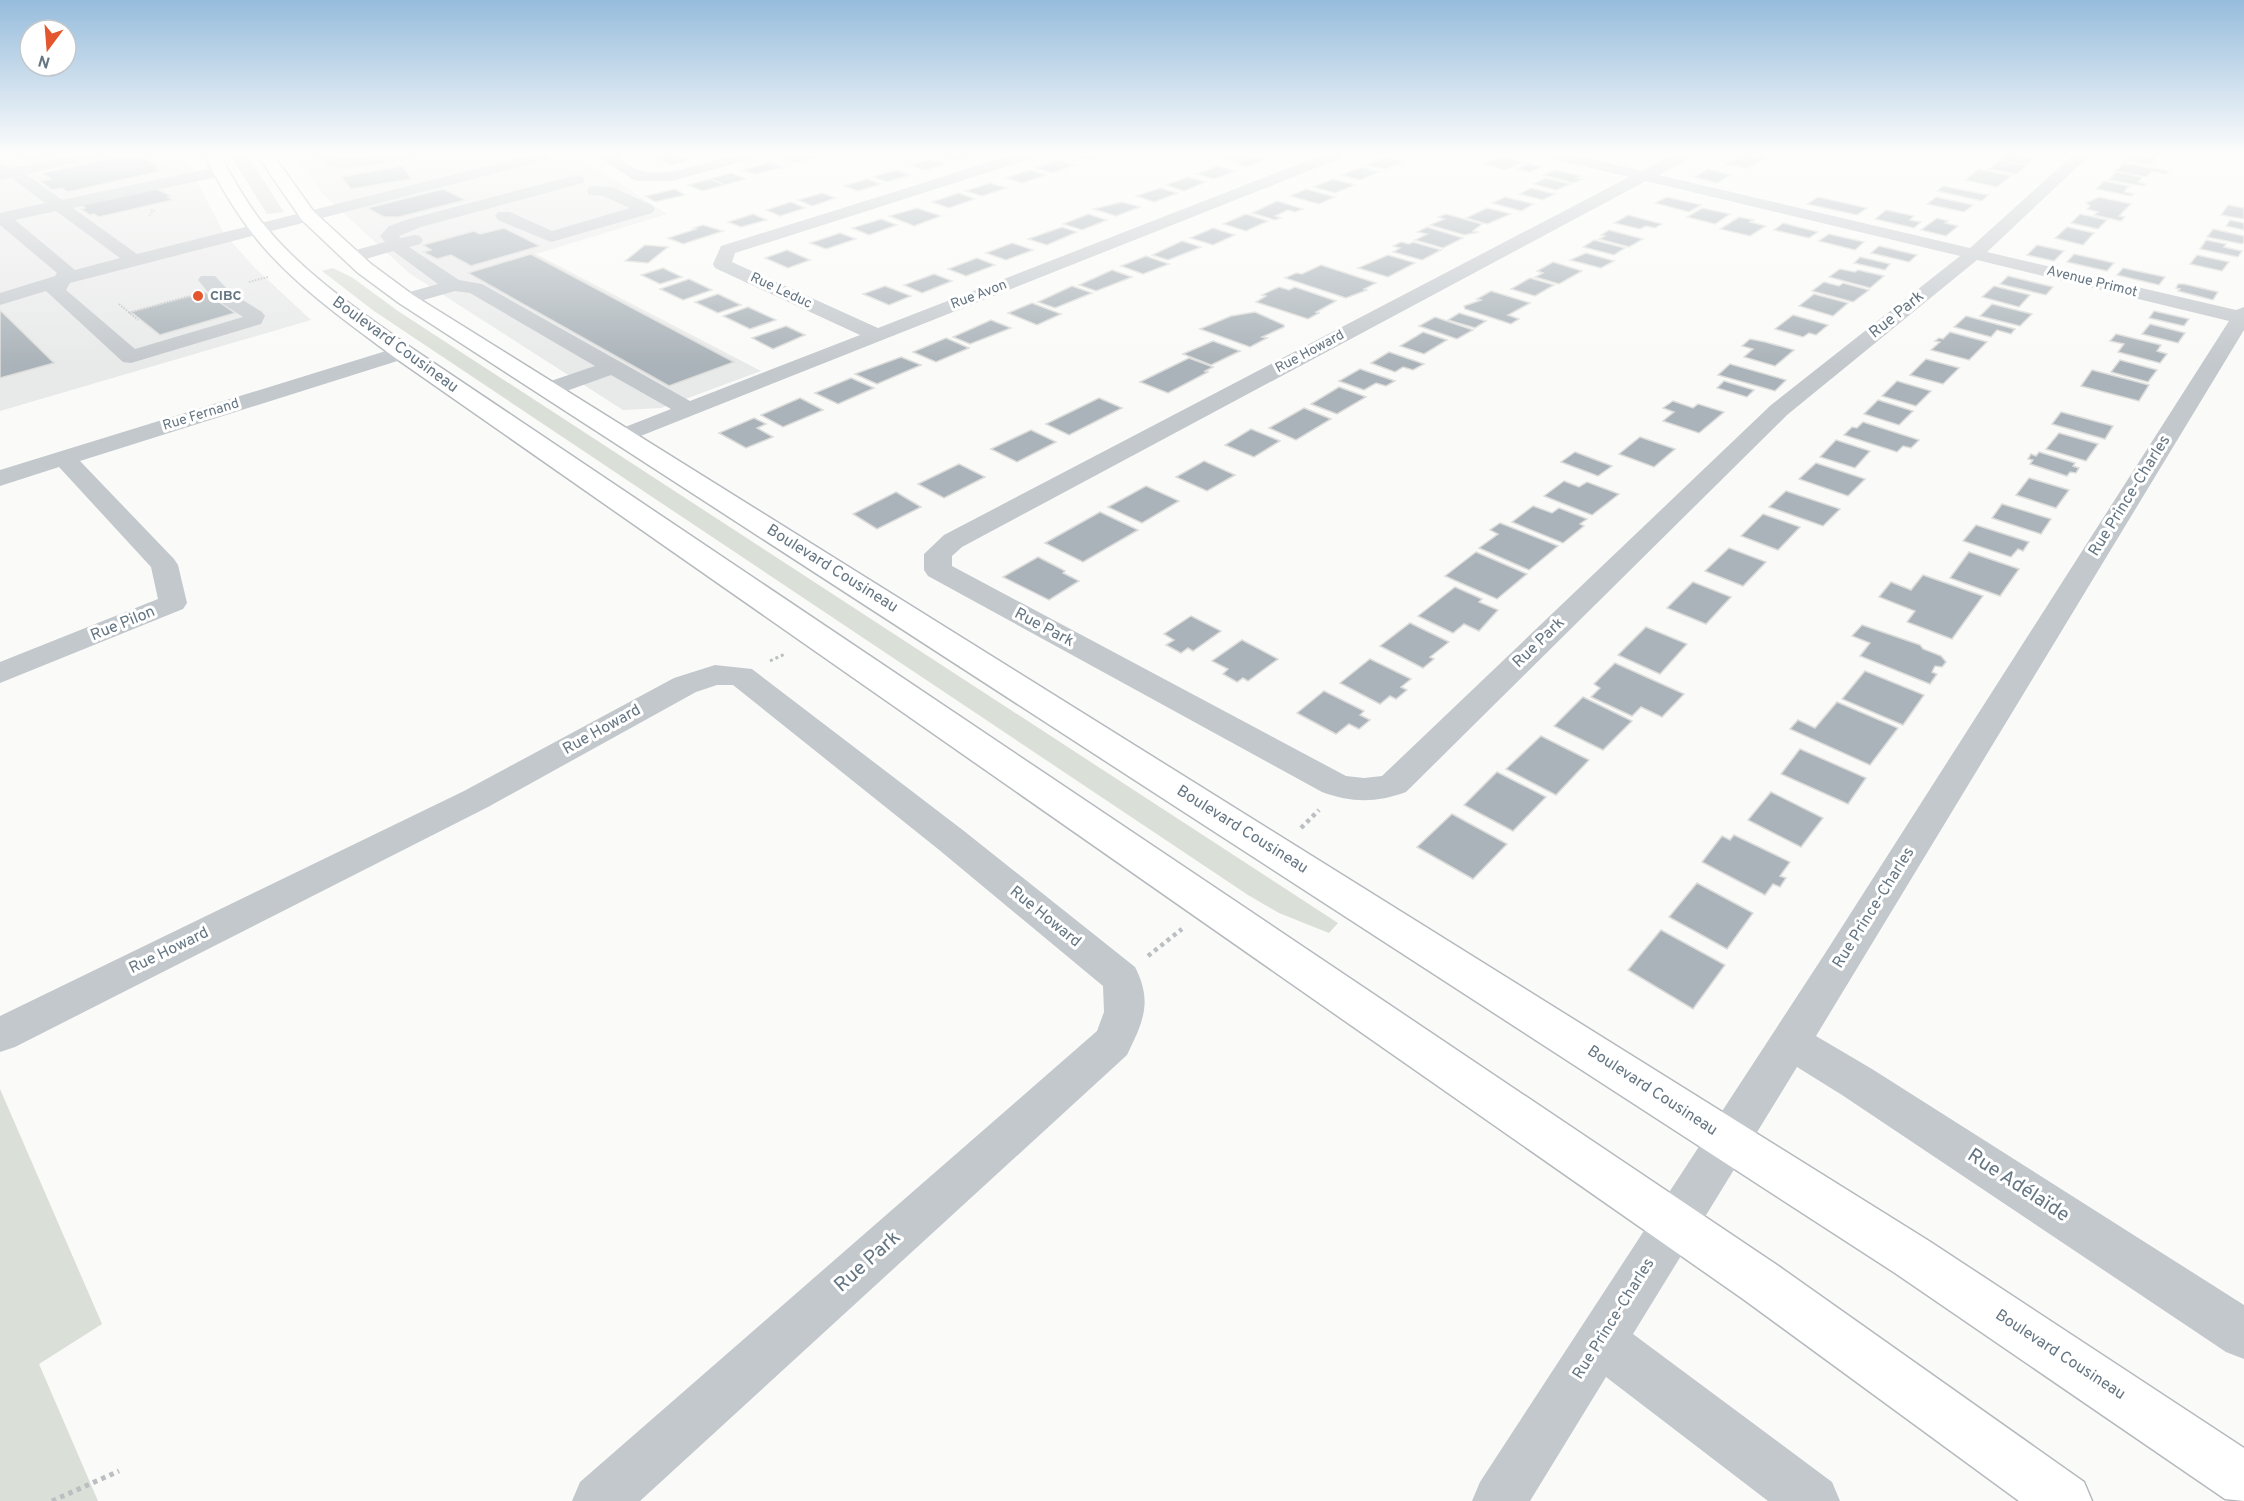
<svg xmlns="http://www.w3.org/2000/svg" width="2244" height="1501" font-family="Overpass,sans-serif">
  <rect width="100%" height="100%" fill="#fafaf8"/>
  <!-- built -->
  <g fill="#e8e9e9">
    <polygon points="0,155 184,155 223,232 254,267 311,320 0,411"/>
    <polygon points="295,155 576,155 667,214 536,254 761,371 661,408 623,410 409,273 324,195"/>
  </g>
  <!-- green -->
  <g fill="#dadfd7">
    <polygon points="230,155 247,155 284,212 267,214"/>
    <polygon points="333,268 353,278 398,311 1338,923 1329,933 1279,913 1248,895 374,311 322,271"/>
    <polygon points="0,1089 102,1324 39,1364 98,1501 0,1501"/>
  </g>
  <!-- building -->
  <g fill="#aab3b9" stroke="#dcdcda" stroke-width="1.5">
    <polygon points="21,155 59,155 31,161"/>
    <polygon points="114,155 143,157 161,167 156,168 161,171 68,192 62,188 52,190 40,181 51,179 42,173 117,157"/>
    <polygon points="663,155 676,155 689,160 671,165 653,157"/>
    <polygon points="794,155 816,155 820,156 797,163 783,158"/>
    <polygon points="943,155 975,155 957,160"/>
    <polygon points="1073,155 1105,155 1089,160"/>
    <polygon points="1234,155 1246,155 1265,160 1246,167 1236,164 1240,162 1225,158"/>
    <polygon points="1740,155 1752,155 1766,158 1747,168 1725,164"/>
    <polygon points="1995,155 2020,155 2035,158 2026,165 2001,160 2005,157"/>
    <polygon points="2131,155 2139,155 2157,158 2150,165 2125,160"/>
    <polygon points="1500,156 1523,162 1506,170 1483,164"/>
    <polygon points="1385,157 1404,162 1385,169 1367,165"/>
    <polygon points="931,159 946,164 925,170 910,165"/>
    <polygon points="1058,160 1075,165 1052,173 1036,168"/>
    <polygon points="2000,160 2026,166 2016,174 1989,169"/>
    <polygon points="771,162 784,167 755,174 742,170"/>
    <polygon points="1529,163 1542,167 1530,172 1517,169"/>
    <polygon points="2124,163 2169,171 2166,174 2152,171 2146,177 2115,171"/>
    <polygon points="402,166 412,179 351,189 341,177"/>
    <polygon points="1218,166 1236,171 1214,179 1196,174"/>
    <polygon points="1361,167 1379,172 1360,180 1342,175"/>
    <polygon points="1708,169 1731,175 1717,183 1694,177"/>
    <polygon points="1979,169 2011,176 1997,187 1965,180"/>
    <polygon points="896,170 910,175 887,182 873,177"/>
    <polygon points="1030,170 1046,175 1022,183 1006,178"/>
    <polygon points="1555,170 1581,176 1577,178 1583,179 1573,183 1543,175"/>
    <polygon points="2116,172 2142,177 2138,182 2146,184 2143,186 2109,180"/>
    <polygon points="731,173 746,179 725,185 710,179"/>
    <polygon points="1188,177 1206,182 1184,191 1166,185"/>
    <polygon points="1546,178 1571,184 1556,190 1533,184"/>
    <polygon points="710,179 725,185 702,191 688,185"/>
    <polygon points="867,179 881,184 858,191 844,186"/>
    <polygon points="1333,179 1355,185 1335,193 1313,187"/>
    <polygon points="2104,181 2129,186 2124,192 2134,194 2131,196 2096,189"/>
    <polygon points="990,183 1007,188 982,196 965,191"/>
    <polygon points="1943,186 1988,195 1982,201 1937,191"/>
    <polygon points="154,188 172,196 168,197 173,200 99,217 94,214 90,215 81,209 85,208 81,205"/>
    <polygon points="1160,188 1178,193 1154,202 1136,196"/>
    <polygon points="1531,188 1555,194 1543,200 1519,194"/>
    <polygon points="443,189 466,200 399,217 384,217 367,208"/>
    <polygon points="675,189 685,195 655,202 645,196"/>
    <polygon points="1306,189 1335,197 1319,204 1290,196"/>
    <polygon points="822,193 836,198 812,206 798,200"/>
    <polygon points="959,193 975,199 949,208 932,202"/>
    <polygon points="1505,197 1534,204 1521,211 1492,203"/>
    <polygon points="1667,197 1701,205 1689,212 1655,203"/>
    <polygon points="1818,197 1867,208 1857,215 1807,204"/>
    <polygon points="1936,197 1973,205 1964,212 1927,204"/>
    <polygon points="2099,197 2131,204 2119,216 2125,217 2121,221 2094,215 2098,212 2087,209 2090,206 2086,203"/>
    <polygon points="1277,201 1303,209 1295,212 1288,210 1275,216 1281,218 1275,220 1252,213"/>
    <polygon points="791,202 805,208 780,216 766,210"/>
    <polygon points="1122,202 1140,207 1116,216 1093,209"/>
    <polygon points="2228,205 2244,208 2244,219 2221,215"/>
    <polygon points="917,208 941,216 914,226 889,216"/>
    <polygon points="1487,208 1511,214 1487,224 1466,218"/>
    <polygon points="1702,208 1730,214 1715,224 1687,217"/>
    <polygon points="1886,210 1914,216 1910,220 1921,222 1914,228 1875,219"/>
    <polygon points="753,214 767,220 741,227 728,222"/>
    <polygon points="1088,214 1107,220 1082,230 1063,224"/>
    <polygon points="1246,214 1268,221 1246,231 1223,224"/>
    <polygon points="1446,214 1482,224 1473,231 1479,232 1464,235 1430,225 1444,219 1438,217"/>
    <polygon points="2080,214 2107,220 2098,229 2071,223"/>
    <polygon points="1628,215 1662,224 1655,228 1646,226 1640,229 1614,223"/>
    <polygon points="1739,217 1754,220 1750,222 1766,226 1750,236 1720,229"/>
    <polygon points="1937,218 1948,221 1945,223 1958,226 1946,236 1921,230"/>
    <polygon points="881,219 897,225 869,235 852,228"/>
    <polygon points="2230,220 2244,223 2244,230 2226,226"/>
    <polygon points="1783,223 1818,232 1809,238 1774,230"/>
    <polygon points="703,225 723,231 683,244 668,238 696,229 693,228"/>
    <polygon points="1062,227 1077,232 1047,245 1028,239"/>
    <polygon points="1427,227 1463,238 1443,248 1415,240 1427,234 1417,232"/>
    <polygon points="2067,227 2094,233 2083,245 2055,238"/>
    <polygon points="504,228 540,246 471,266 451,255 437,259 423,252 431,250 423,245 474,231 480,234"/>
    <polygon points="1213,228 1235,235 1213,245 1190,238"/>
    <polygon points="2213,229 2244,236 2244,242 2242,244 2207,237"/>
    <polygon points="1609,230 1643,239 1629,247 1599,239 1605,236 1601,235"/>
    <polygon points="840,233 856,239 826,249 810,243"/>
    <polygon points="1829,234 1864,242 1855,250 1819,241"/>
    <polygon points="1594,240 1625,248 1614,255 1583,247"/>
    <polygon points="2206,240 2226,244 2224,247 2242,251 2238,257 2200,249"/>
    <polygon points="1182,241 1201,247 1168,260 1152,255"/>
    <polygon points="1401,242 1409,244 1413,242 1441,250 1422,260 1393,252 1400,248 1393,246"/>
    <polygon points="1012,243 1033,250 1006,260 986,253"/>
    <polygon points="645,245 668,247 648,263 625,261"/>
    <polygon points="2037,245 2064,251 2054,261 2027,255"/>
    <polygon points="1879,246 1917,255 1909,262 1871,253"/>
    <polygon points="787,250 810,260 788,268 765,258"/>
    <polygon points="1586,253 1614,261 1601,268 1570,260"/>
    <polygon points="531,254 734,362 669,386 468,273"/>
    <polygon points="2074,254 2114,263 2107,271 2067,262"/>
    <polygon points="1388,255 1415,263 1388,277 1358,268"/>
    <polygon points="2197,255 2229,262 2222,271 2190,264"/>
    <polygon points="1146,256 1169,264 1143,274 1121,266"/>
    <polygon points="1860,257 1890,264 1885,270 1854,263"/>
    <polygon points="977,258 995,265 966,276 948,269"/>
    <polygon points="1553,262 1582,271 1559,284 1535,277 1543,273 1537,271"/>
    <polygon points="1321,265 1376,283 1364,289 1367,290 1346,298 1285,278 1296,273 1302,274"/>
    <polygon points="663,268 682,277 660,284 641,275"/>
    <polygon points="2123,268 2165,277 2159,285 2117,275"/>
    <polygon points="1840,269 1855,272 1858,270 1884,276 1870,288 1829,277"/>
    <polygon points="1112,270 1132,277 1096,291 1079,285"/>
    <polygon points="934,274 952,281 922,293 904,285"/>
    <polygon points="2008,276 2053,287 2046,295 2000,284"/>
    <polygon points="1530,278 1554,285 1535,296 1511,289"/>
    <polygon points="689,279 712,290 683,300 660,289"/>
    <polygon points="1824,282 1839,286 1843,283 1869,290 1853,302 1812,291"/>
    <polygon points="2178,284 2184,284 2218,292 2213,300 2178,291 2180,289 2176,288"/>
    <polygon points="885,286 911,296 889,305 863,294"/>
    <polygon points="1072,286 1092,293 1055,308 1038,302"/>
    <polygon points="1994,286 2030,295 2019,307 1982,297"/>
    <polygon points="1279,287 1289,290 1295,287 1336,301 1316,312 1319,313 1308,319 1256,302 1266,296 1262,295"/>
    <polygon points="1491,291 1530,303 1508,315 1519,319 1511,324 1465,309 1464,306 1481,300 1477,299"/>
    <polygon points="205,292 235,313 160,335 131,312"/>
    <polygon points="718,294 741,305 718,313 695,302"/>
    <polygon points="1814,294 1848,303 1833,316 1799,306"/>
    <polygon points="1032,303 1061,314 1037,325 1008,313"/>
    <polygon points="1992,304 2032,314 2020,326 1980,316"/>
    <polygon points="748,307 776,320 750,329 723,316"/>
    <polygon points="0,311 1,311 54,363 0,378"/>
    <polygon points="2154,311 2189,319 2184,326 2149,318"/>
    <polygon points="1255,312 1284,325 1284,327 1262,337 1267,338 1250,347 1200,329 1231,316"/>
    <polygon points="1459,313 1486,321 1475,328 1448,320"/>
    <polygon points="1793,315 1828,325 1816,335 1809,333 1803,337 1775,329"/>
    <polygon points="1966,316 2015,329 2011,334 1997,330 1991,337 1954,327"/>
    <polygon points="1435,317 1473,330 1457,339 1419,326"/>
    <polygon points="991,320 1011,328 970,344 953,337"/>
    <polygon points="2150,324 2185,333 2178,343 2142,334"/>
    <polygon points="786,326 805,335 773,349 752,338"/>
    <polygon points="1423,332 1447,340 1424,354 1400,346"/>
    <polygon points="1950,332 1987,342 1969,360 1931,350 1940,342 1935,341 1939,338 1943,339"/>
    <polygon points="2116,334 2161,345 2157,351 2167,354 2160,363 2118,352 2124,344 2110,341"/>
    <polygon points="946,338 969,348 936,362 913,352"/>
    <polygon points="1750,339 1765,342 1794,350 1775,366 1744,357 1753,349 1742,346"/>
    <polygon points="1213,341 1240,351 1211,365 1183,354"/>
    <polygon points="1389,352 1424,364 1413,370 1403,367 1395,372 1371,363"/>
    <polygon points="901,357 921,365 877,384 855,374"/>
    <polygon points="1189,358 1213,367 1205,371 1208,372 1168,393 1140,382"/>
    <polygon points="1926,359 1959,368 1943,384 1910,375"/>
    <polygon points="2120,360 2157,370 2148,382 2111,372"/>
    <polygon points="1730,364 1786,380 1775,391 1718,375"/>
    <polygon points="1360,369 1395,381 1386,386 1376,383 1364,390 1339,381"/>
    <polygon points="2092,370 2149,385 2139,401 2081,386"/>
    <polygon points="851,378 874,388 838,404 815,393"/>
    <polygon points="1724,381 1754,390 1747,397 1717,388"/>
    <polygon points="1897,381 1931,391 1916,406 1882,396"/>
    <polygon points="1339,387 1366,397 1337,414 1311,404"/>
    <polygon points="800,398 823,410 783,427 761,415"/>
    <polygon points="1099,398 1122,408 1069,435 1046,424"/>
    <polygon points="1878,400 1913,411 1899,425 1864,414"/>
    <polygon points="1673,401 1693,408 1698,404 1724,412 1699,433 1663,421 1674,412 1663,408"/>
    <polygon points="1304,408 1331,419 1296,440 1269,428"/>
    <polygon points="2061,412 2113,426 2105,439 2052,424"/>
    <polygon points="754,418 766,424 757,428 773,437 746,448 719,433"/>
    <polygon points="1863,422 1919,440 1911,448 1903,446 1897,452 1844,435 1852,427 1857,428"/>
    <polygon points="1251,429 1280,441 1254,457 1225,445"/>
    <polygon points="1031,430 1056,442 1017,462 991,449"/>
    <polygon points="2059,433 2098,444 2086,461 2046,449"/>
    <polygon points="1640,437 1675,449 1654,467 1619,454"/>
    <polygon points="1836,440 1870,451 1855,468 1820,457"/>
    <polygon points="1575,452 1612,466 1598,476 1561,462"/>
    <polygon points="2039,452 2075,463 2073,466 2079,468 2076,473 2070,472 2067,476 2030,464 2033,460 2028,459 2031,454 2036,456"/>
    <polygon points="1204,461 1235,475 1207,491 1176,477"/>
    <polygon points="1816,463 1865,479 1848,496 1799,479"/>
    <polygon points="959,464 985,477 944,498 918,484"/>
    <polygon points="2029,478 2069,490 2056,508 2016,495"/>
    <polygon points="1564,481 1579,487 1587,482 1619,494 1592,515 1544,496"/>
    <polygon points="1146,486 1179,501 1142,523 1108,507"/>
    <polygon points="1786,491 1840,509 1823,526 1769,507"/>
    <polygon points="896,492 921,507 877,529 853,514"/>
    <polygon points="2002,504 2051,519 2041,534 1992,518"/>
    <polygon points="1533,506 1552,513 1559,508 1587,519 1580,524 1584,526 1563,543 1512,522"/>
    <polygon points="1100,512 1138,530 1083,562 1045,543"/>
    <polygon points="1763,514 1800,527 1778,550 1741,536"/>
    <polygon points="1500,523 1558,546 1529,570 1479,548 1498,534 1490,530"/>
    <polygon points="1976,525 2029,542 2023,551 2018,549 2011,557 1963,541"/>
    <polygon points="1729,548 1766,562 1743,586 1705,571"/>
    <polygon points="1476,552 1527,574 1497,599 1445,576"/>
    <polygon points="1969,552 2019,569 2000,596 1950,578"/>
    <polygon points="1038,557 1065,571 1063,573 1079,581 1049,600 1003,577"/>
    <polygon points="1923,575 1983,596 1952,639 1907,622 1915,611 1879,597 1891,582 1911,590"/>
    <polygon points="1693,582 1731,597 1706,624 1667,608"/>
    <polygon points="1455,587 1482,599 1479,602 1498,610 1479,631 1464,624 1453,633 1418,616"/>
    <polygon points="1191,616 1221,631 1193,651 1188,648 1181,653 1166,645 1174,640 1164,634"/>
    <polygon points="1410,623 1449,642 1430,657 1434,659 1423,668 1380,646"/>
    <polygon points="1862,625 1920,645 1923,649 1941,656 1946,662 1942,667 1935,666 1932,672 1937,674 1930,684 1860,656 1870,643 1852,636"/>
    <polygon points="1646,627 1687,644 1660,674 1618,655"/>
    <polygon points="1242,640 1278,659 1248,681 1243,678 1237,682 1223,674 1228,669 1212,661"/>
    <polygon points="1370,659 1411,679 1401,687 1407,690 1396,699 1390,696 1380,704 1340,683"/>
    <polygon points="1615,663 1684,694 1662,717 1641,707 1632,716 1591,697 1600,688 1594,684"/>
    <polygon points="1865,671 1924,695 1903,725 1842,699"/>
    <polygon points="1324,691 1364,711 1360,715 1370,720 1359,729 1349,724 1336,734 1297,713"/>
    <polygon points="1583,697 1632,721 1603,750 1554,726"/>
    <polygon points="1837,702 1898,728 1870,765 1790,729 1798,720 1815,728"/>
    <polygon points="1541,736 1589,760 1556,795 1506,769"/>
    <polygon points="1800,749 1866,778 1848,804 1781,774"/>
    <polygon points="1497,772 1546,797 1513,831 1464,805"/>
    <polygon points="1771,792 1823,818 1801,847 1748,820"/>
    <polygon points="1452,814 1507,844 1473,879 1417,847"/>
    <polygon points="1734,835 1790,862 1780,876 1786,878 1780,887 1773,884 1765,895 1702,862 1722,836 1730,840"/>
    <polygon points="1697,883 1753,913 1727,949 1669,917"/>
    <polygon points="1661,930 1725,965 1693,1009 1628,970"/>
  </g>
  <g fill="none" stroke-linecap="round" stroke-linejoin="round">
    <!-- major casing -->
    <g stroke="#b5babe" stroke-width="3">
      <g id="major">
        <path d="M204 155H220C233 179 247 204 264 225 305 275 358 310 410 347L1777 1265 2084 1482 2092 1501H2019L1743 1299 394 357C350 324 304 292 267 251 241 222 222 189 204 155Z"/>
        <polygon points="257,155 273,155 314,212 371,264 413,295 1929,1241 2244,1448 2244,1501 2225,1499 1895,1273 399,303 357,272 302,220"/>
      </g>
    </g>
    <!-- path-far3 -->
    <g stroke="#bbbfc2" stroke-width="2" stroke-dasharray="1.5 1.5" stroke-linecap="butt">
      <polyline points="149,216 154,211 151,210"/>
      <polyline points="249,282 268,277"/>
      <polyline points="119,304 138,320"/>
      <polyline points="129,313 190,296"/>
    </g>
    <!-- path-far2 -->
    <polyline stroke="#bbbfc2" stroke-width="3" stroke-dasharray="3 3" stroke-linecap="butt" points="770,661 785,654"/>
    <!-- path-far1 -->
    <g stroke="#bbbfc2" stroke-width="4.5" stroke-dasharray="4 4" stroke-linecap="butt">
      <polyline points="1301,828 1319,810"/>
      <polyline points="1148,956 1182,929"/>
    </g>
    <!-- path -->
    <polyline stroke="#bbbfc2" stroke-width="5" stroke-dasharray="4.5 4.5" stroke-linecap="butt" points="52,1501 119,1471"/>
    <!-- minor -->
    <g fill="#c3c8cc" fill-rule="evenodd">
      <path d="M75 155H103L101 158 26 174 62 200 221 166 229 171 221 176 73 208 137 254 532 155H547L549 157 547 160 70 283 66 290 135 349 243 317 211 296 198 280 201 276H215L230 292 262 312 265 316 261 324 131 363 123 362 46 291 0 305V293L55 276 57 273 0 225V213L45 203 11 178 0 180V164L12 168ZM56 211 120 258 75 270 15 220Z"/>
      <polygon points="317,155 333,155 342,159 376,155 415,155 407,160 342,169 327,166"/>
      <path d="M596 155C625 152 622 167 642 171 680 179 718 152 756 155L754 158 672 181H638L632 179Z"/>
      <polygon points="1012,155 1035,155 1033,158 735,253 732,262 878,328 1322,155 1343,155 1341,158 623,443 615,441 611,436 615,431 671,409 611,375 558,394 550,396 542,394 539,389 542,384 595,366 470,293 455,291 406,305 399,303 396,299 399,295 438,284 393,251 352,263 345,261 343,257 345,253 385,242 380,236 389,226 409,219 577,175 583,177 585,180 583,183 421,227 399,236 401,238 414,235 420,236 423,240 420,244 409,247 459,280 482,284 690,401 860,335 715,268 713,264 721,246"/>
      <path d="M1547 155H1573L1642 171 1673 155H1692L1690 158 1659 175 1970 248 2073 155H2090L1987 252 2236 310 2244 307V330L1816 1036 1872 1069 2244 1305V1359L2226 1352 1842 1095 1797 1067 1633 1334 1832 1482 1840 1501H1768L1606 1377 1530 1501H1472L1480 1482 1824 955 2229 321 1977 260 1787 415 1406 792C1376 803 1352 803 1322 792L928 576 924 570V554L944 535 1629 177 1549 158ZM1646 181 1960 256 1771 405 1382 776 1364 778 1346 776 952 566V556L962 547Z"/>
      <polygon points="595,186 612,187 652,205 655,209 652,213 551,242 498,220 495,216 498,212 510,212 552,231 630,208 603,196 589,195 587,191 589,187"/>
      <polygon points="402,346 410,347 413,352 410,357 80,461 174,559 178,565 187,603 183,609 0,683 0,662 158,599 151,567 59,467 0,486 0,470"/>
      <path d="M715 665 752 669 964 831 1135 967C1153 1002 1143 1022 1127 1055L640 1501H572L580 1482 1097 1031 1104 1012 1103 986 938 849 733 685H717L696 692 488 807 15 1047 0 1052V1016L464 791 674 678Z"/>
    </g>
    <!-- major -->
    <use href="#major" fill="#fff" fill-rule="evenodd"/>
  </g>
  <!-- sky -->
  <linearGradient id="sky" x2="0" y2="1"><stop stop-color="#96bcdc"/><stop offset="0.42" stop-color="#fdfdfc"/><stop offset="1" stop-color="#fdfdfc" stop-opacity="0"/></linearGradient>
  <rect width="2244" height="365" fill="url(#sky)"/>
  <!-- markers -->
  <circle fill="#e4572e" stroke="#fff" stroke-width="2" cx="198" cy="296" r="6"/>
  <g text-anchor="middle" dominant-baseline="central" stroke-width="6" stroke-linejoin="round" paint-order="stroke">
    <!-- far-street labels -->
    <g font-size="14" fill="#657683" stroke="#fff">
      <text transform="translate(2092 282) rotate(14)">Avenue Primot</text>
      <text transform="translate(781 291) rotate(25)">Rue Leduc</text>
      <text transform="translate(979 295) rotate(-21)">Rue Avon</text>
      <text transform="translate(1310 352) rotate(-28)">Rue Howard</text>
      <text transform="translate(201 415) rotate(-17)">Rue Fernand</text>
    </g>
    <!-- far-poi labels -->
    <g font-size="14" font-weight="bold" fill="#657683" stroke="#fff" text-anchor="start">
      <text x="210" y="296">CIBC</text>
    </g>
    <!-- street labels -->
    <g font-size="16" fill="#657683" stroke="#fff">
      <text transform="translate(1897 315) rotate(-39)">Rue Park</text>
      <text transform="translate(395 345) rotate(36)">Boulevard Cousineau</text>
      <text transform="translate(2130 496) rotate(-58)">Rue Prince-Charles</text>
      <text transform="translate(832 569) rotate(32)">Boulevard Cousineau</text>
      <text transform="translate(123 624) rotate(-22)">Rue Pilon</text>
      <text transform="translate(1044 628) rotate(28)">Rue Park</text>
      <text transform="translate(1539 643) rotate(-44)">Rue Park</text>
      <text transform="translate(602 730) rotate(-29)">Rue Howard</text>
      <text transform="translate(1242 830) rotate(32)">Boulevard Cousineau</text>
      <text transform="translate(1874 908) rotate(-58)">Rue Prince-Charles</text>
      <text transform="translate(1045 917) rotate(39)">Rue Howard</text>
      <text transform="translate(169 951) rotate(-26)">Rue Howard</text>
      <text transform="translate(1652 1091) rotate(33)">Boulevard Cousineau</text>
      <text transform="translate(1614 1319) rotate(-58)">Rue Prince-Charles</text>
      <text transform="translate(2060 1355) rotate(33)">Boulevard Cousineau</text>
    </g>
    <!-- near-street labels -->
    <g font-size="20" fill="#657683" stroke="#fff">
      <text transform="translate(2018 1186) rotate(33)">Rue Adélaïde</text>
      <text transform="translate(868 1262) rotate(-42)">Rue Park</text>
    </g>
  </g>
  <!-- north arrow -->
  <g transform="translate(48 48) rotate(196)"><circle r="28" fill="#ffffff" stroke="#c1c8cd" stroke-width="1.5"/>
  <path d="M0-4.5L10 22L0 15L-10 22Z" fill="#e4572e"/>
  <text y="-9" font-size="16" font-weight="bold" text-anchor="middle" fill="#657683">N</text>
  </g>
</svg>
